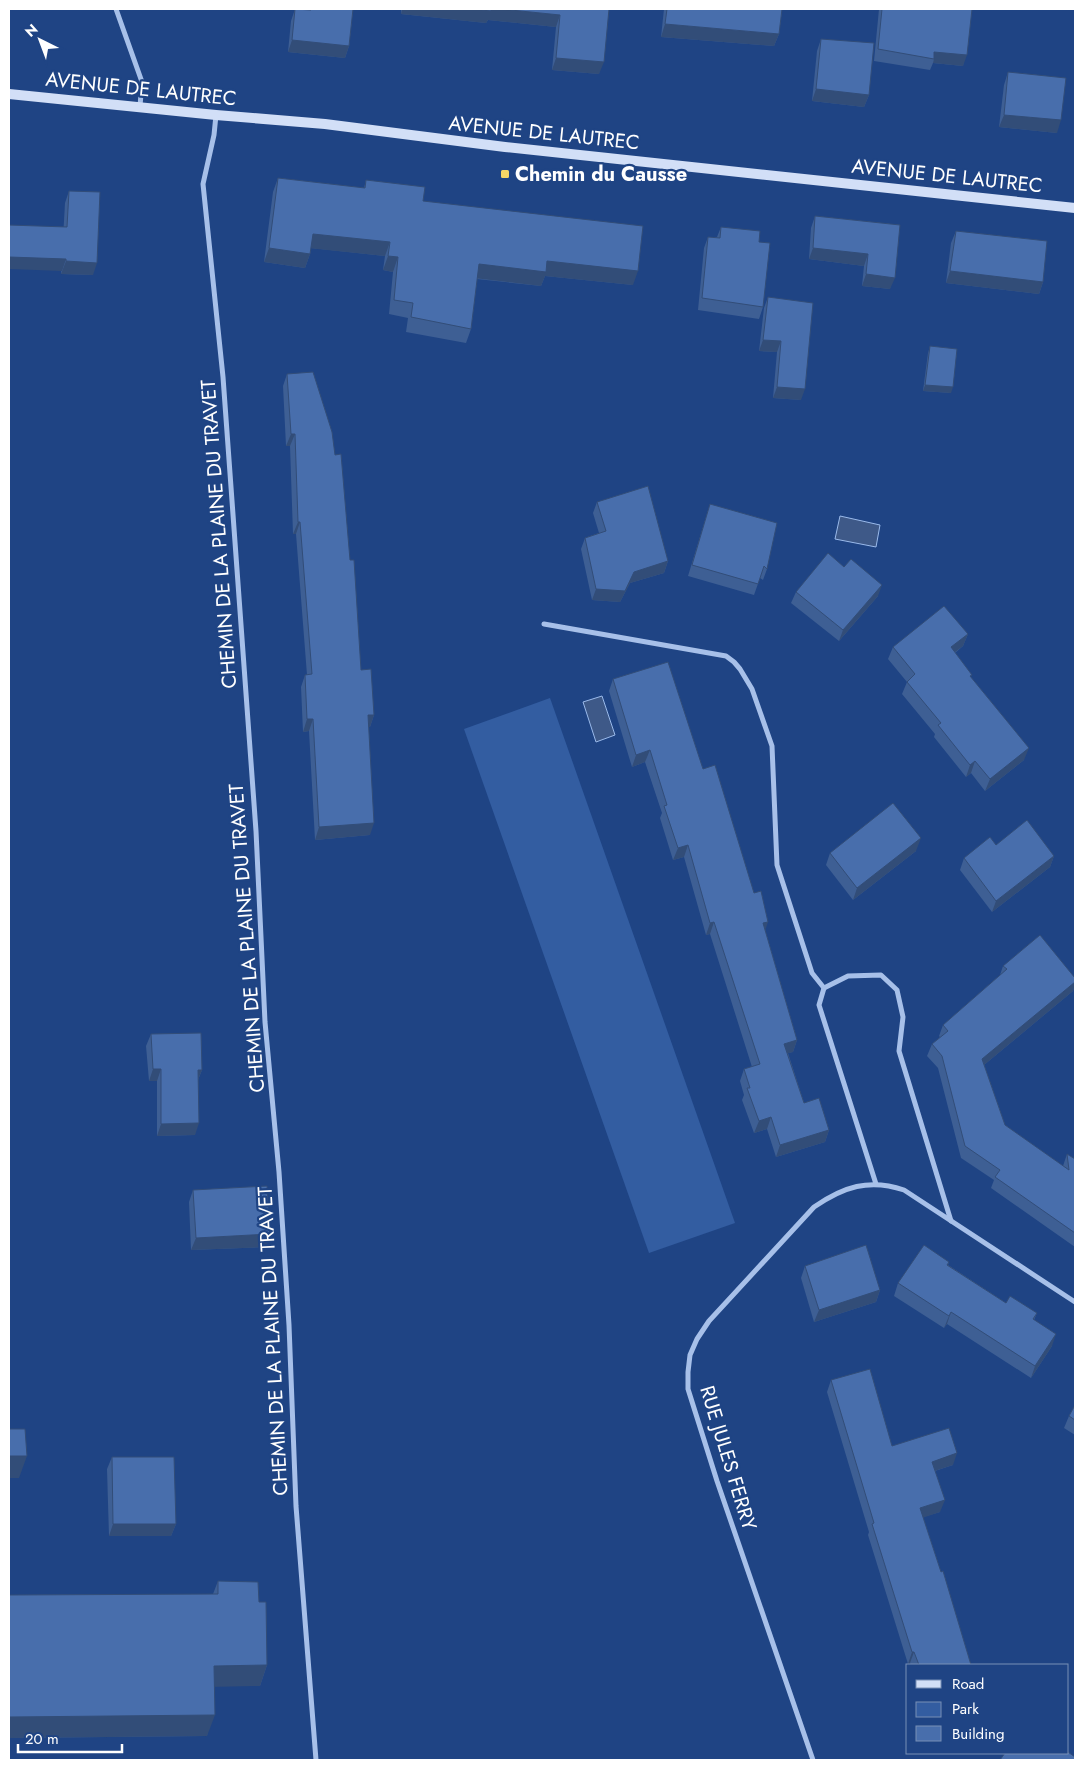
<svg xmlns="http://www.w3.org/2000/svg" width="1084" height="1769" font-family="Jost,sans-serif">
  <rect width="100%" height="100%" fill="#1f4484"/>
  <!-- green -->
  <polygon fill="#335da1" points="550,698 735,1223 649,1253 464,729"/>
  <!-- water -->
  <g fill="#3e5988" stroke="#9abaeb">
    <polygon points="840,516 880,525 876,547 835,539"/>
    <polygon points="602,696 615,735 596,742 583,702"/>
  </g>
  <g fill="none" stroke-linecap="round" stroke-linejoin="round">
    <!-- street -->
    <g stroke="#a7c0e9" stroke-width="5">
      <polyline points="116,9 142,82 140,106"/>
      <polyline points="216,115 214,135 203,184 223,377 256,831 265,1022 279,1172 289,1325 296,1506 316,1760"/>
      <polyline points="544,624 726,656 734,662 740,669 752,689 772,746 777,865 812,973 824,988 819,1005 876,1184"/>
      <polyline points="824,988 848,976 881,975 897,990 903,1017 899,1051 951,1221"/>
      <path d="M813 1760 717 1481 688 1389V1372L690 1355 697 1339 709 1321 814 1207C843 1187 869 1178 904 1190L1075 1302"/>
    </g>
    <!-- secondary -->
    <polyline stroke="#d2dff7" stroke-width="10" points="9,94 216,115 325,124 505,147 1075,208"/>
  </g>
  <!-- wall -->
  <g fill="#3e5f94">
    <polygon points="295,9 310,10 311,9 353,9 349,46 345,58 288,52 291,21"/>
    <polygon points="401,9 609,9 599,74 552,70 556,27 488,20 486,23 401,14"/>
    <polygon points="664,9 782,9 779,34 774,46 661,37"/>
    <polygon points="879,9 972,9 963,66 933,63 930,70 874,61"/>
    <polygon points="821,39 869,95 864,107 812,101 817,51"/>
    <polygon points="1008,72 1057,133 999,127 1004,85"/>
    <polygon points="278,178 364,188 366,180 423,201 633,285 545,276 541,286 477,279 471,329 466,343 406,332 408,318 389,314 393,272 383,270 385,256 311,248 310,254 305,268 264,262 273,192"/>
    <polygon points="69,191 93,275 61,274 65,203"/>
    <polygon points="815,216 900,225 890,289 862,286 864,266 809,259 811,228"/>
    <polygon points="721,227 759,242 763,307 759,319 698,310 704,248 708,237 717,237"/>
    <polygon points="956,231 1043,282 1039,294 946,283 951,243"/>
    <polygon points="768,297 801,400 773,398 777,352 759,351 764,308"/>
    <polygon points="930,346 951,393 923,391 928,353"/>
    <polygon points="287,374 335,455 350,560 361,670 374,715 370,727 369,727 370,835 315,840 309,731 303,732 301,687 305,675 307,675 296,534 293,534 290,446 286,446 283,386"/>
    <polygon points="597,502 668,561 664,573 630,583 620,602 592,600 581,549 585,538 599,533 593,513"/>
    <polygon points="710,504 767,569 763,580 760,578 754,595 688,576"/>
    <polygon points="844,567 878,596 839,641 791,603 796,592"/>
    <polygon points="968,634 963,646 955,653 1024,760 985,791 971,773 966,777 934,737 935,734 902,694 907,682 888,659 893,647"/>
    <polygon points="613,679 703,769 765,930 797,1040 793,1052 788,1053 804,1103 829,1130 825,1142 776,1157 767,1129 754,1133 742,1100 744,1095 740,1081 744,1069 752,1067 710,934 706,935 684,857 673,860 660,818 662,813 645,762 632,767 609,691"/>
    <polygon points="996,845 1054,856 1050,867 992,912 960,870 964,858"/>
    <polygon points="916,851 853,900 826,865 830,853"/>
    <polygon points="1003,966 1075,978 1075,985 1073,991 984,1065 1005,1125 1063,1166 1067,1154 1075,1159 1075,1247 991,1188 994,1180 961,1158 938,1068 927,1056 932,1044 940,1037 939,1036 943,1025 1000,975"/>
    <polygon points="151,1034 202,1070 198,1080 195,1135 157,1136 157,1081 149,1081 146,1046"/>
    <polygon points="193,1190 270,1234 266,1247 191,1250 189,1202"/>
    <polygon points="949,1262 948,1265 1006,1303 1037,1313 1034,1320 1052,1346 1031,1378 947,1324 944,1328 894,1296 898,1283"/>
    <polygon points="805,1266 880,1290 876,1302 814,1322 801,1278"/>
    <polygon points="831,1380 892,1446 953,1465 935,1471 940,1512 923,1517 971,1665 911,1665 910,1663 908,1664 868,1535 869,1532 827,1392"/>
    <polygon points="1075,1405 1075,1435 1064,1428 1069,1416"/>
    <polygon points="112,1457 176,1524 171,1536 109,1536 107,1469"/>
    <polygon points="218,1581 259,1602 267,1665 260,1686 215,1686 207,1736 9,1738 9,1595 213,1594"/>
  </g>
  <!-- shaded-wall -->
  <g fill="#324d78">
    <polygon points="402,9 501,9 560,15 556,27 488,20 486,23 401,14"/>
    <polygon points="665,24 779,34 774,46 661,37"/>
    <polygon points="292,40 349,46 345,58 288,52"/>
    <polygon points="934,52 967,55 963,66 933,63 934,59"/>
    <polygon points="556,58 604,62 599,74 552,70"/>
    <polygon points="816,89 869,95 864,107 812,101"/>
    <polygon points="1004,115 1061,120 1057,133 999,127"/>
    <polygon points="313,234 390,242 385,256 308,248"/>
    <polygon points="269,248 310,254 305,268 264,262"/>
    <polygon points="813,248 868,254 864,266 809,259"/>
    <polygon points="388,256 398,257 393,272 383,270"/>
    <polygon points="9,257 66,259 62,271 9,269"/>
    <polygon points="66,261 97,263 93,275 61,274"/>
    <polygon points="547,261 638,271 633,285 545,276 541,286 474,278 479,264"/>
    <polygon points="950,271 1043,282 1039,294 946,283"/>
    <polygon points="866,274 895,278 890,289 862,286"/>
    <polygon points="763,340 781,341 777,352 759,351"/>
    <polygon points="925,385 953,387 951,393 923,391"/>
    <polygon points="777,387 805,389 801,400 773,398"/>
    <polygon points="291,434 295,434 290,446 286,446"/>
    <polygon points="298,522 300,522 296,534 293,534"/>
    <polygon points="668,561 664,573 630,583 620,602 592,600 596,589 634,572"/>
    <polygon points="882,585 878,596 839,641 843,630"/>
    <polygon points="968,634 963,646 946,659 951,647"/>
    <polygon points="368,715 374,715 370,727 364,727"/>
    <polygon points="307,719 313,719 309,731 303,732"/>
    <polygon points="1029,748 1024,760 985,791 990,779"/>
    <polygon points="650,750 645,762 632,767 636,755"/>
    <polygon points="975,761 971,773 966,777 970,765"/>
    <polygon points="374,823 370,835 315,840 319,827"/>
    <polygon points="921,838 916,851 853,900 857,888"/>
    <polygon points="688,845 684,857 673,860 678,848"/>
    <polygon points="1054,856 1050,867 992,912 996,901"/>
    <polygon points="714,922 710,934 706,935 710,923"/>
    <polygon points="768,922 764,934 763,923"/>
    <polygon points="1075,982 1075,985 1073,991 978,1070 982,1059"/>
    <polygon points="797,1040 793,1052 780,1055 784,1044"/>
    <polygon points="153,1069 161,1069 157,1081 149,1081"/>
    <polygon points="198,1070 202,1070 197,1082"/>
    <polygon points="771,1117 767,1129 754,1133 759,1121"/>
    <polygon points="199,1123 195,1135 157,1136 161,1124"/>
    <polygon points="829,1130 825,1142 776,1157 780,1145"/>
    <polygon points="270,1234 266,1247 191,1250 196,1238"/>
    <polygon points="880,1290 876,1302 814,1322 819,1310"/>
    <polygon points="951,1312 947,1324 944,1328 949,1316"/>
    <polygon points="1056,1334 1052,1346 1031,1378 1035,1366"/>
    <polygon points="957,1453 953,1465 928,1473 932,1462"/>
    <polygon points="9,1456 27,1456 19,1478 9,1478"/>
    <polygon points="945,1500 940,1512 916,1520 920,1508"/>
    <polygon points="113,1524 176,1524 171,1536 109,1536"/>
    <polygon points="912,1652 914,1652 910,1663 908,1664"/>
    <polygon points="267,1665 260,1686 207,1687 214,1666"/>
    <polygon points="215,1715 207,1736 9,1738 9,1717"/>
  </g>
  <!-- building -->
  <g fill="#486eac" stroke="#324d78">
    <polygon points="295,9 311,10 311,9 353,9 349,46 292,40"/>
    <polygon points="471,9 491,9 491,11"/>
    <polygon points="501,9 609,9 604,62 556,58 560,15"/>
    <polygon points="667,9 782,9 779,34 665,24"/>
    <polygon points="882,9 972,9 967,55 934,52 934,59 878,49"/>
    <polygon points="821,39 874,43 869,95 816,89"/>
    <polygon points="1008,72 1066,78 1061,120 1004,115"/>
    <polygon points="278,178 365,188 366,180 425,187 423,201 643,226 638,271 547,261 546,272 479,264 471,329 411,317 413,303 394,300 398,257 388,256 390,242 313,234 310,254 269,248"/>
    <polygon points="69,191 100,192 97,263 66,261 66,259 9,257 9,225 67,227"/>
    <polygon points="815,216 900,225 895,278 866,274 868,254 813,248"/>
    <polygon points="721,227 760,231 759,242 770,243 763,307 702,298 708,237 720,238"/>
    <polygon points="956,231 1047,241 1043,282 950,271"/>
    <polygon points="768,297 813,303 805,389 777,387 781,341 763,340"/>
    <polygon points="930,346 957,349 953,387 925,385"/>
    <polygon points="313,372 332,432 335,455 341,454 350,560 354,560 361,670 371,669 374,715 368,715 374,823 319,827 313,719 307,719 305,675 312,674 300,522 298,522 295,434 291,434 287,374"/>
    <polygon points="648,486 668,561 634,572 625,591 596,589 585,538 606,531 597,502"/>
    <polygon points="710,504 777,523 767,569 764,566 758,584 692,565"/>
    <polygon points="828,553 844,567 851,559 882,585 843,630 796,592"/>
    <polygon points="944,606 968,634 951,647 972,675 970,676 1029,748 990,779 975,761 970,765 938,725 941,723 907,682 915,674 893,647"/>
    <polygon points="668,662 703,769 715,765 754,893 761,891 768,922 763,923 797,1040 784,1044 804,1103 819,1098 829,1130 780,1145 771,1117 759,1121 747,1088 750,1088 744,1069 760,1064 714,922 710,923 688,845 678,848 664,806 667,805 650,750 636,755 613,679"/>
    <polygon points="893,803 921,838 857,888 830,853"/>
    <polygon points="1027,820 1054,856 996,901 964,858 990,837 996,845"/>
    <polygon points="1040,935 1075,978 1075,982 982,1059 1005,1125 1069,1170 1067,1154 1075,1159 1075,1233 995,1177 1000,1170 965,1146 942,1056 932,1044 948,1031 943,1025 1007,969 1003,966"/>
    <polygon points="201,1033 202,1070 198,1070 199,1123 161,1124 161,1069 153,1069 151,1034"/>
    <polygon points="267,1186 270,1234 196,1238 193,1190"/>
    <polygon points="866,1245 880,1290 819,1310 805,1266"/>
    <polygon points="924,1245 949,1262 947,1265 1006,1303 1010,1296 1037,1313 1033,1319 1056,1334 1035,1366 951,1312 949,1316 898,1283"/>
    <polygon points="870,1369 892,1446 949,1428 957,1453 932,1462 945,1500 920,1508 941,1572 943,1571 971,1665 919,1665 914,1652 912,1652 872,1524 874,1523 831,1380"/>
    <polygon points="1075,1405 1075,1420 1069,1416"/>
    <polygon points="9,1429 25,1429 27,1456 9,1456"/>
    <polygon points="112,1457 174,1457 176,1524 113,1524"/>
    <polygon points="218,1581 258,1582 259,1602 266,1602 267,1665 214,1666 215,1715 9,1717 9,1595 218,1594"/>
    <polygon points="1068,1752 1075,1757 1075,1760 1000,1760 1005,1753"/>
  </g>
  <!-- markers -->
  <rect fill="#f7d766" stroke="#1f4484" stroke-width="2" x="500" y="169" width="10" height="10" rx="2.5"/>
  <g text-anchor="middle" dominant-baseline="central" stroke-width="4.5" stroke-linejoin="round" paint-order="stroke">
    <!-- street labels -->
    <g font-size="20" fill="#fff" stroke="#1f4484">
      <text transform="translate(141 89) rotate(6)">AVENUE DE LAUTREC</text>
      <text transform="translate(544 133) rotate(6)">AVENUE DE LAUTREC</text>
      <text transform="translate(947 176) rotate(6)">AVENUE DE LAUTREC</text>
      <text transform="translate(219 534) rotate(-94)">CHEMIN DE LA PLAINE DU TRAVET</text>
      <text transform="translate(247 938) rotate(-94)">CHEMIN DE LA PLAINE DU TRAVET</text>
      <text transform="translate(273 1341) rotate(-93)">CHEMIN DE LA PLAINE DU TRAVET</text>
      <text transform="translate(728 1458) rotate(73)">RUE JULES FERRY</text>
    </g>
    <!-- poi labels -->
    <g font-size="20" font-weight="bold" fill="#fff" stroke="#1f4484" text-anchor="start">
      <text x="515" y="174">Chemin du Causse</text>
    </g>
  </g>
  <!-- border -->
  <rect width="1084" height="1769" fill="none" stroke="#ffffff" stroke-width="20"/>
  <!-- legend -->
  <rect x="906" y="1664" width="162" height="90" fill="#1f4484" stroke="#798fb5"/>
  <rect x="916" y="1680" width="25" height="8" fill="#d2dff7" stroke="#798fb5"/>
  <text x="952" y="1689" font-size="15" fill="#ffffff">Road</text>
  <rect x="916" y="1702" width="25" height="15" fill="#335da1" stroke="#798fb5"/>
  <text x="952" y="1714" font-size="15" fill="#ffffff">Park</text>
  <rect x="916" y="1726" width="25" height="15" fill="#486eac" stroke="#798fb5"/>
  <text x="952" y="1739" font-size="15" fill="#ffffff">Building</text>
  <!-- north arrow -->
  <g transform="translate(40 40) rotate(318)" stroke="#1f4484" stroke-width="4" paint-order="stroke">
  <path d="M0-4L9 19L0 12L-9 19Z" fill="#ffffff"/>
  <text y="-8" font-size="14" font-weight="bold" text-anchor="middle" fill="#ffffff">N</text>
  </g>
  <!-- scale -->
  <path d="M18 1744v8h104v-8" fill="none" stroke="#ffffff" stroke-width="2.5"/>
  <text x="25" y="1744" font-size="15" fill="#ffffff" stroke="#1f4484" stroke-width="4" paint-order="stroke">20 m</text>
</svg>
